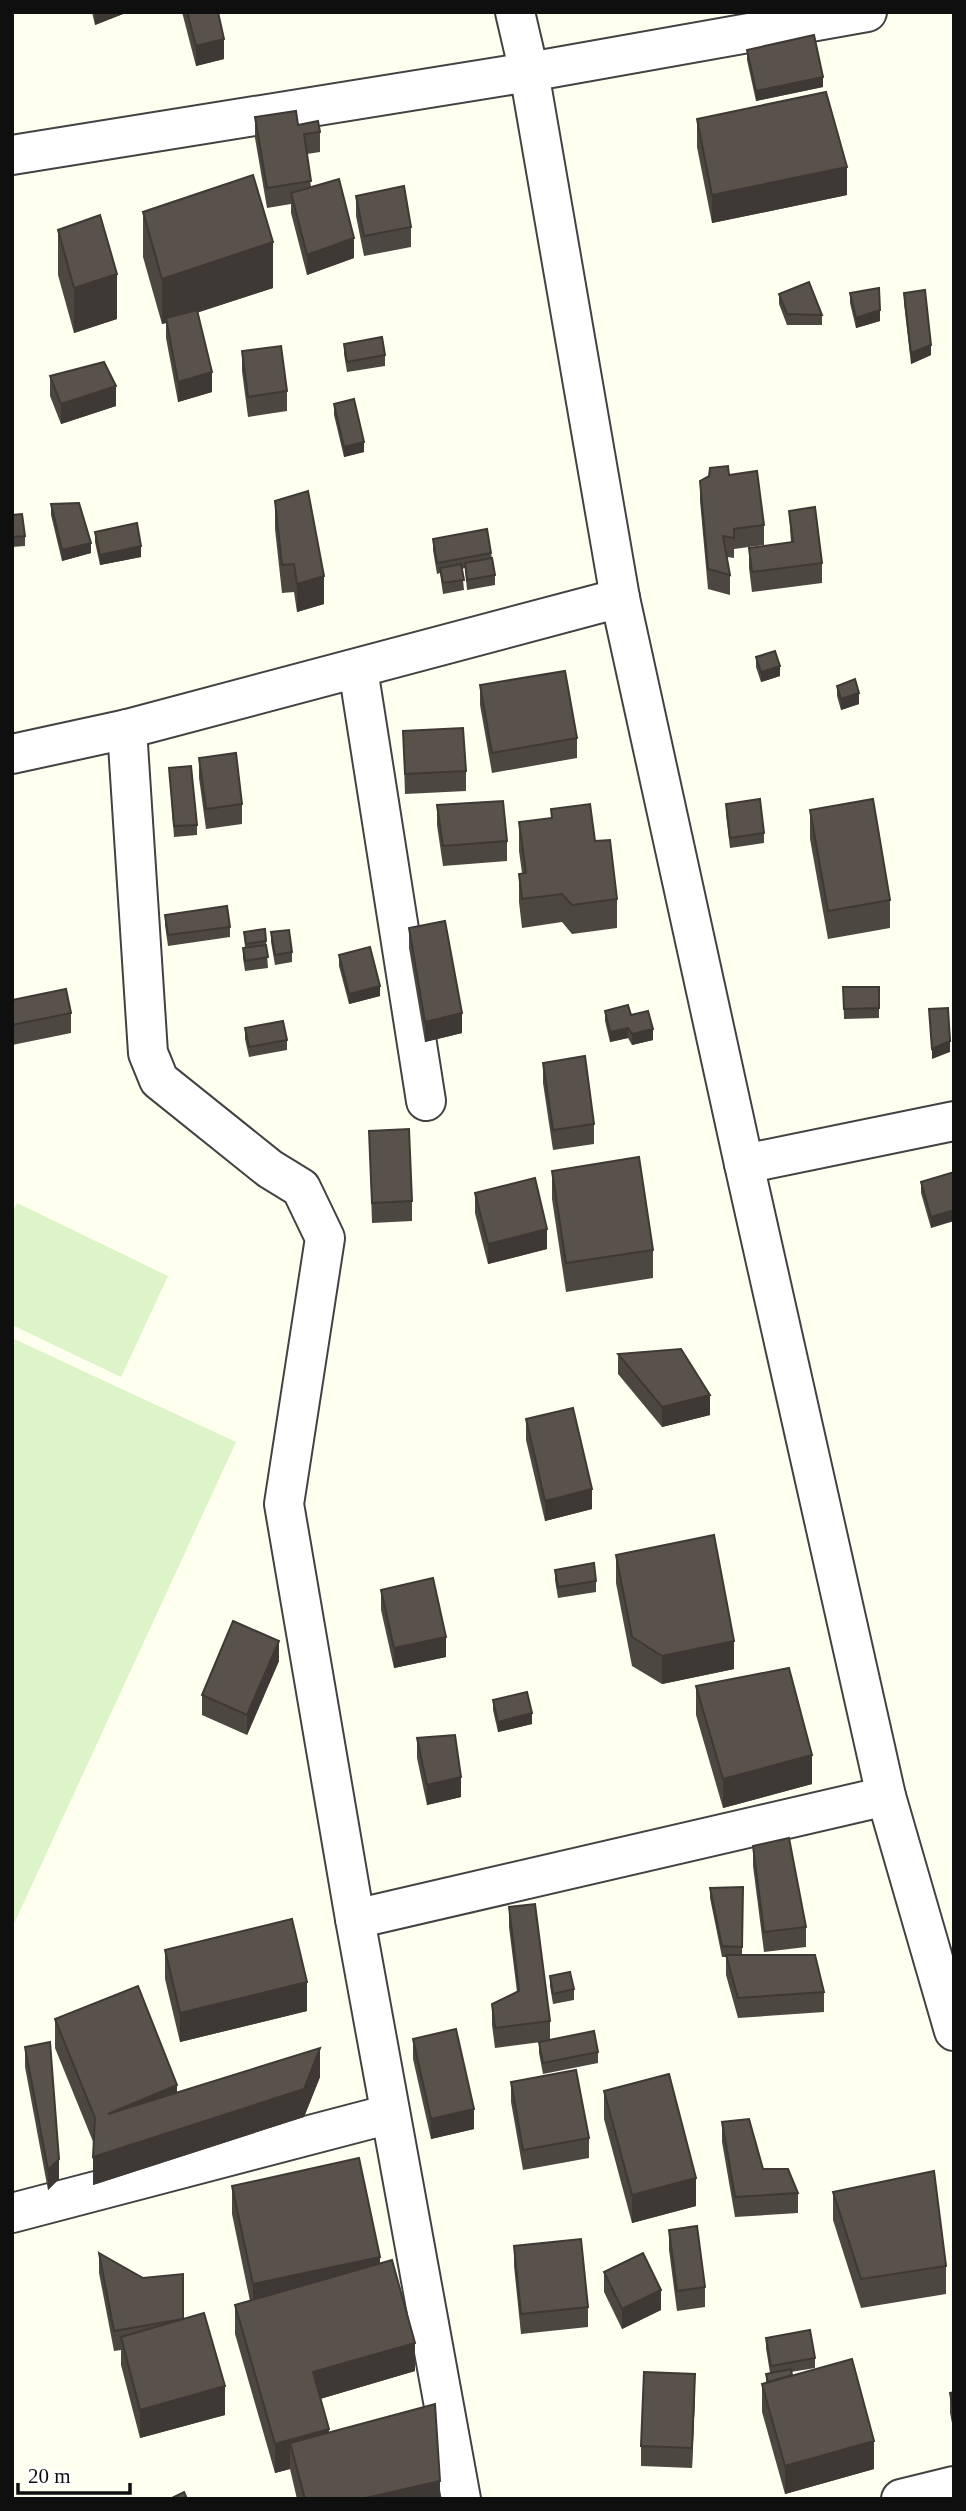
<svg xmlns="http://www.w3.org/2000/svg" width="966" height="2511" font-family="'Times New Roman',serif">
  <rect width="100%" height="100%" fill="#fffff0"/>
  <!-- pitch -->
  <g fill="#dcf4c8">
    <polygon points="17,1203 168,1276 121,1377 12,1325 12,1213"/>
    <polygon points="12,1338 236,1442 12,1928"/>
  </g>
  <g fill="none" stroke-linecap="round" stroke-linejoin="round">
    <!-- street casing -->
    <g stroke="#424242" stroke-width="42">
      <g id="street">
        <polyline points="515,12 529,72 620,598 744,1164 886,1796 954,2031"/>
        <polyline points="12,155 529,72 867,12"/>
        <polyline points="358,669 426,1101"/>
        <polyline points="127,729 148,1053 159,1080 270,1169 301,1188 325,1238 284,1504 355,1919 461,2499"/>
        <polyline points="12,754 127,729 620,598"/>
        <polyline points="744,1164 954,1121"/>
        <polyline points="355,1919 886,1796"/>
        <polyline points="12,2213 390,2114"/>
        <polyline points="901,2499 954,2486"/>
      </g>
    </g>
    <!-- street -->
    <use href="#street" stroke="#fff" stroke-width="38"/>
  </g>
  <!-- wall -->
  <g fill="#4c4740">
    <polygon points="92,12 128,12 95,25"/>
    <polygon points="182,12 218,12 224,59 196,66"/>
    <polygon points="747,50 823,87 756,101 747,60"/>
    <polygon points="255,117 298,125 320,132 320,152 307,154 311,187 354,258 307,275 291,213 291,204 267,208 255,138"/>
    <polygon points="697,119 847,195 712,223 697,147"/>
    <polygon points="356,196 411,227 411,247 364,256 356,216"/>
    <polygon points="143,212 273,288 198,312 212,392 178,402 166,338 166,323 162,324 143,257"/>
    <polygon points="58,230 117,319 74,333 58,275"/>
    <polygon points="850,293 880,321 856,328 850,303"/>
    <polygon points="904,293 931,355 911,364 904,303"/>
    <polygon points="779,294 822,315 822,325 787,325 779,304"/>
    <polygon points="344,344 385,355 385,366 347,372 344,354"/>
    <polygon points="242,351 287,391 287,411 248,417 242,371"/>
    <polygon points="50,376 116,406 61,424 50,396"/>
    <polygon points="334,404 364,452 344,457 334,415"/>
    <polygon points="729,475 764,525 764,545 734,549 734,558 727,557 730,575 730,595 708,589 700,501 700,481"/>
    <polygon points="275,501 324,604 297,612 294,592 282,593 275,529"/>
    <polygon points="51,504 91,553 62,561 51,515"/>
    <polygon points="789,511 822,563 822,583 752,592 749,568 749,548 791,543"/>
    <polygon points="12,515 25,536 25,546 12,547"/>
    <polygon points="95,532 141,557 100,565 95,542"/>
    <polygon points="433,539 491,553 495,575 495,585 467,590 465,568 462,569 464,590 443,594 440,573 437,574 433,550"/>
    <polygon points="756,657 780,676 761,682 756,667"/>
    <polygon points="480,685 577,738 577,758 492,773 480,705"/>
    <polygon points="837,686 859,704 841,710 837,696"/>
    <polygon points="403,731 466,771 466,791 405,794"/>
    <polygon points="199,758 242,804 242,824 206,829 199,778"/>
    <polygon points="169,768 197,825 197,835 174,837"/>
    <polygon points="726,804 764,833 764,843 730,848 726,814"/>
    <polygon points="437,805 507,841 507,861 443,866 437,825"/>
    <polygon points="551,809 595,841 617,899 617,928 572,934 562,922 522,928 519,902 519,874 522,873 519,851 519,822 551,818"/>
    <polygon points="810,810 890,900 890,928 828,939 810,839"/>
    <polygon points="165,915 230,927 230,937 168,946 165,925"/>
    <polygon points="409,928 462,1033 425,1042 409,948"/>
    <polygon points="244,932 266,941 268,968 245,971 243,958 243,948 245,948"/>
    <polygon points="271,932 292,952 292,962 275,965 271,942"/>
    <polygon points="339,955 380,996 349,1004 339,966"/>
    <polygon points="843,987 879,987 879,1018 844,1019"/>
    <polygon points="12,1000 71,1013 71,1033 12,1045"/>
    <polygon points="605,1011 653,1040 632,1045 628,1038 610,1042 605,1021"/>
    <polygon points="245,1028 287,1040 287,1050 249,1057 245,1039"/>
    <polygon points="543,1063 594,1124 594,1144 553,1150 543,1083"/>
    <polygon points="369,1131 412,1201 412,1221 372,1223"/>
    <polygon points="552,1171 653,1250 653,1278 566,1292 552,1199"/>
    <polygon points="954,1172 931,1228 921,1193 921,1182"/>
    <polygon points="475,1193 547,1249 488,1264 475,1213"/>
    <polygon points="618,1354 710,1415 662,1427 618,1374"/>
    <polygon points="526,1419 592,1509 545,1521 526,1440"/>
    <polygon points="616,1555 734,1669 662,1684 632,1666 616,1583"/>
    <polygon points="555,1570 596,1581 596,1592 558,1598 555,1580"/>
    <polygon points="381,1590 446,1657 394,1668 381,1610"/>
    <polygon points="279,1661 247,1735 202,1715 202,1695"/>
    <polygon points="696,1686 812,1784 723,1808 696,1715"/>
    <polygon points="493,1700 532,1724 498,1732 493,1710"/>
    <polygon points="417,1738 461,1797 427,1805 417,1758"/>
    <polygon points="753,1846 806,1927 806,1947 764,1952 753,1866"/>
    <polygon points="743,1887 742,1955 824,1992 824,2012 738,2018 726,1975 726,1957 722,1957 710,1898 710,1888"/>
    <polygon points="509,1907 550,2021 550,2040 598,2052 598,2063 543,2074 539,2053 539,2042 541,2042 495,2048 492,2025 492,2004 517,1992 509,1927"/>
    <polygon points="165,1950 307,2011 180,2042 165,1979"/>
    <polygon points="550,1976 574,1989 574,2000 553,2004 550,1986"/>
    <polygon points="55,2019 177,2092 320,2077 304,2117 93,2185 94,2144 55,2048"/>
    <polygon points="413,2039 474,2129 431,2139 413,2059"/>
    <polygon points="25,2047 59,2179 48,2190 25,2067"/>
    <polygon points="511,2082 589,2138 589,2158 523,2170 511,2102"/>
    <polygon points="604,2091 696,2206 632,2223 604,2119"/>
    <polygon points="722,2122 763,2169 798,2193 798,2213 735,2217 722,2142"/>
    <polygon points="232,2186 380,2263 415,2371 320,2399 329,2432 440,2499 297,2499 290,2469 275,2473 235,2334 235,2305 250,2301 232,2214"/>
    <polygon points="833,2192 946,2266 946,2294 861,2308 833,2220"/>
    <polygon points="669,2230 705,2287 705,2307 677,2311 669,2250"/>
    <polygon points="514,2246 588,2307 588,2327 521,2334 514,2266"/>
    <polygon points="99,2253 183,2319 225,2415 140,2438 121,2365 121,2350 114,2351 99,2273"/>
    <polygon points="604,2272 661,2310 622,2329 604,2292"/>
    <polygon points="766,2338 815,2358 815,2368 791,2372 792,2375 874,2469 785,2494 762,2412 762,2384 766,2382 766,2374 770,2373 766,2348"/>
    <polygon points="954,2392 954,2433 950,2413 950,2393"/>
    <polygon points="695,2394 692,2468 641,2466 641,2446"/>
  </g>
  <!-- shaded-wall -->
  <g fill="#3e3934">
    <polygon points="95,12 128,12 95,25"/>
    <polygon points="224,39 224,59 196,66 196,46"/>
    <polygon points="823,77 823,87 756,101 756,91"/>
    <polygon points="847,167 847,195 712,223 712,195"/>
    <polygon points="354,238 354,258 307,275 307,255"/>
    <polygon points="273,242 273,288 166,323 166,318 166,323 162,324 162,279"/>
    <polygon points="117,274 117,319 74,333 74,288"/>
    <polygon points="880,310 880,321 856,328 856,318"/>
    <polygon points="931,345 931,355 911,364 911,353"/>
    <polygon points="212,372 212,392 178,402 178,382"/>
    <polygon points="116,386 116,406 61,424 61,404"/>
    <polygon points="364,442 364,452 344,457 344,447"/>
    <polygon points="91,543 91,553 62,561 62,550"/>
    <polygon points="141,546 141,557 100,565 100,555"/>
    <polygon points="324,576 324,604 297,612 297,584"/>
    <polygon points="780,666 780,676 761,682 761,672"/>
    <polygon points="859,693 859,704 841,710 841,699"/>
    <polygon points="380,986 380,996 349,1004 349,994"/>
    <polygon points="462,1013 462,1033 425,1042 425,1022"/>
    <polygon points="628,1028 628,1038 610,1042 610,1032"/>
    <polygon points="653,1029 653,1040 632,1045 632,1034"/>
    <polygon points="950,1041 950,1052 932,1059 932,1049"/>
    <polygon points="954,1210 954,1221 931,1228 931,1217"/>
    <polygon points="547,1229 547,1249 488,1264 488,1244"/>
    <polygon points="710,1395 710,1415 662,1427 662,1407"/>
    <polygon points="592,1489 592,1509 545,1521 545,1501"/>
    <polygon points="446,1637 446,1657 394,1668 394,1648"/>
    <polygon points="279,1641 279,1661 247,1735 247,1715"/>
    <polygon points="734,1641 734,1669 662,1684 662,1656"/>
    <polygon points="532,1713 532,1724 498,1732 498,1722"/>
    <polygon points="812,1755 812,1784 723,1808 723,1779"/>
    <polygon points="461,1777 461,1797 427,1805 427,1785"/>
    <polygon points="307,1982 307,2011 180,2042 180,2013"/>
    <polygon points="320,2048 320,2077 304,2117 93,2185 93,2157"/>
    <polygon points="177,2085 177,2113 108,2114"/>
    <polygon points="474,2109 474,2129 431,2139 431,2119"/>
    <polygon points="59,2159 59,2179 48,2190 48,2170"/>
    <polygon points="696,2178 696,2206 632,2223 632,2195"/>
    <polygon points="380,2257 380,2285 253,2313 253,2284"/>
    <polygon points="661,2290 661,2310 622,2329 622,2309"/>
    <polygon points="415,2343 415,2371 313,2401 313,2372"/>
    <polygon points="695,2374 695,2394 692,2468 692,2448"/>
    <polygon points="225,2386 225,2415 140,2438 140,2410"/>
    <polygon points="329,2429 329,2458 290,2443 290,2469 275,2473 275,2444"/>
    <polygon points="874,2441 874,2469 785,2494 785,2466"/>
    <polygon points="440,2481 440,2499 361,2499"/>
  </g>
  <!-- building -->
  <g fill="#58524a" stroke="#3e3934" stroke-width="2">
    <polygon points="187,12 218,12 224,39 196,46"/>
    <polygon points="814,35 823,77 756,91 747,50"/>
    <polygon points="826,92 847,167 712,195 697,119"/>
    <polygon points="296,111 298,125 318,121 320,132 304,134 311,181 267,188 255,117"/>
    <polygon points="253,175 273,242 162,279 143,212"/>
    <polygon points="339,179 354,238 307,255 291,193"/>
    <polygon points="404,186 411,227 364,236 356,196"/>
    <polygon points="100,215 117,274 74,288 58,230"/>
    <polygon points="809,282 822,315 787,314 779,294"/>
    <polygon points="879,288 880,310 856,318 850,293"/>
    <polygon points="925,290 931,345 911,353 904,293"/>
    <polygon points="197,310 212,372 178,382 166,318"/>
    <polygon points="382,337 385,355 347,362 344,344"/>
    <polygon points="281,346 287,391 248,397 242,351"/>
    <polygon points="104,362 116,386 61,404 50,376"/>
    <polygon points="354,399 364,442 344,447 334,404"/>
    <polygon points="728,466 729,475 757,471 764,525 734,529 734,538 723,536 730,575 708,569 700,481 709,476 710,468"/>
    <polygon points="308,491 324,576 297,584 294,564 282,565 275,501"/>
    <polygon points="79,503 91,543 62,550 51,504"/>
    <polygon points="815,507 822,563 752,572 749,548 793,542 789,511"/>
    <polygon points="22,514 25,536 12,537 12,515"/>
    <polygon points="137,523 141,546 100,555 95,532"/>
    <polygon points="487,529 491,553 437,563 433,539"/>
    <polygon points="492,558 495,575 467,580 465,563"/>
    <polygon points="461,564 464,580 443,583 440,568"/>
    <polygon points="775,651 780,666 761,672 756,657"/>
    <polygon points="565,671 577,738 492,753 480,685"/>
    <polygon points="855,679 859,693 841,699 837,686"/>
    <polygon points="463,728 466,771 405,774 403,731"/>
    <polygon points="236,753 242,804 206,809 199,758"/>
    <polygon points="191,766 197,825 174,826 169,768"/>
    <polygon points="760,799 764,833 730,838 726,804"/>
    <polygon points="873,799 890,900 828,911 810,810"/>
    <polygon points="503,801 507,841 443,846 437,805"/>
    <polygon points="590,804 595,841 610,840 617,899 572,905 562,894 522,899 519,874 526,873 519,822 552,818 551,809"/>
    <polygon points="227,906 230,927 168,935 165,915"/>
    <polygon points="445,921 462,1013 425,1022 409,928"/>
    <polygon points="265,929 266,941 246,944 244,932"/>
    <polygon points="289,930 292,952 275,955 271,932"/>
    <polygon points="266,945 268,957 245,961 243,948"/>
    <polygon points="370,947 380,986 349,994 339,955"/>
    <polygon points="843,987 879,987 879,1008 844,1009"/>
    <polygon points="66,989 71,1013 12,1025 12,1000"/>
    <polygon points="628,1005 631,1015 648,1011 653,1029 632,1034 628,1028 610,1032 605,1011"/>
    <polygon points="948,1008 950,1041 932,1049 929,1009"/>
    <polygon points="283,1021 287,1040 249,1047 245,1028"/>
    <polygon points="585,1056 594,1124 553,1130 543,1063"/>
    <polygon points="409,1129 412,1201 372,1203 369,1131"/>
    <polygon points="639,1157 653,1250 566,1263 552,1171"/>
    <polygon points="954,1172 954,1210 931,1217 921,1182"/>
    <polygon points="535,1178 547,1229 488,1244 475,1193"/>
    <polygon points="681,1349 710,1395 662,1407 618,1354"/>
    <polygon points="573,1408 592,1489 545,1501 526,1419"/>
    <polygon points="714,1535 734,1641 662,1656 632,1637 616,1555"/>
    <polygon points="594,1563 596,1581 558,1587 555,1570"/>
    <polygon points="433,1578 446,1637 394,1648 381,1590"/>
    <polygon points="233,1621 279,1641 247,1715 202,1695"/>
    <polygon points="789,1668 812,1755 723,1779 696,1686"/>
    <polygon points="527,1692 532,1713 498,1722 493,1700"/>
    <polygon points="455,1735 461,1777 427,1785 417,1738"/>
    <polygon points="789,1838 806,1927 764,1932 753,1846"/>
    <polygon points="743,1887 742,1947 722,1946 710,1888"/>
    <polygon points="535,1904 550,2021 495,2028 492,2004 519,1991 509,1907"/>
    <polygon points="292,1919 307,1982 180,2013 165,1950"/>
    <polygon points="726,1955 815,1955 824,1992 738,1998"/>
    <polygon points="570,1972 574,1989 553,1994 550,1976"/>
    <polygon points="138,1986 177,2085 108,2114 320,2048 304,2089 93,2157 95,2118 55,2019"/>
    <polygon points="456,2029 474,2109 431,2119 413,2039"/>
    <polygon points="594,2031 598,2052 543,2063 539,2042"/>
    <polygon points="50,2042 59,2159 48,2170 25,2047"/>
    <polygon points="576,2070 589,2138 523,2150 511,2082"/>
    <polygon points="669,2074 696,2178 632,2195 604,2091"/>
    <polygon points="749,2119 763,2169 788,2169 798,2193 735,2197 722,2122"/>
    <polygon points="359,2158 380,2257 253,2284 232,2186"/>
    <polygon points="934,2171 946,2266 861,2279 833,2192"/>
    <polygon points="697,2226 705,2287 677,2291 669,2230"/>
    <polygon points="581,2239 588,2307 521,2314 514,2246"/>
    <polygon points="99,2253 143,2278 183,2274 183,2319 114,2331"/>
    <polygon points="643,2253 661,2290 622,2309 604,2272"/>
    <polygon points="392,2260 415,2343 313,2372 329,2429 275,2444 235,2305"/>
    <polygon points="204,2313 225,2386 140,2410 121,2337"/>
    <polygon points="810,2330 815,2358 771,2366 766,2338"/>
    <polygon points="852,2359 874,2441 785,2466 762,2384"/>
    <polygon points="791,2369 792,2375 768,2382 766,2374"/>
    <polygon points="644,2372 695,2374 692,2448 641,2446"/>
    <polygon points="954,2392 954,2413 950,2393"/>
    <polygon points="435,2404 440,2481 361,2499 305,2499 290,2443"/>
    <polygon points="184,2492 187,2499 170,2499"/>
  </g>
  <!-- border -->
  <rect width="966" height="2511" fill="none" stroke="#0f0f0f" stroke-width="28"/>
  <!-- scale -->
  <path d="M18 2483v10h112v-10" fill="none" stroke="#0f0f0f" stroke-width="3.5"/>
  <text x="28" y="2483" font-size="21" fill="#0f0f0f" stroke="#ffffff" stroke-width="5" paint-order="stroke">20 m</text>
</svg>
